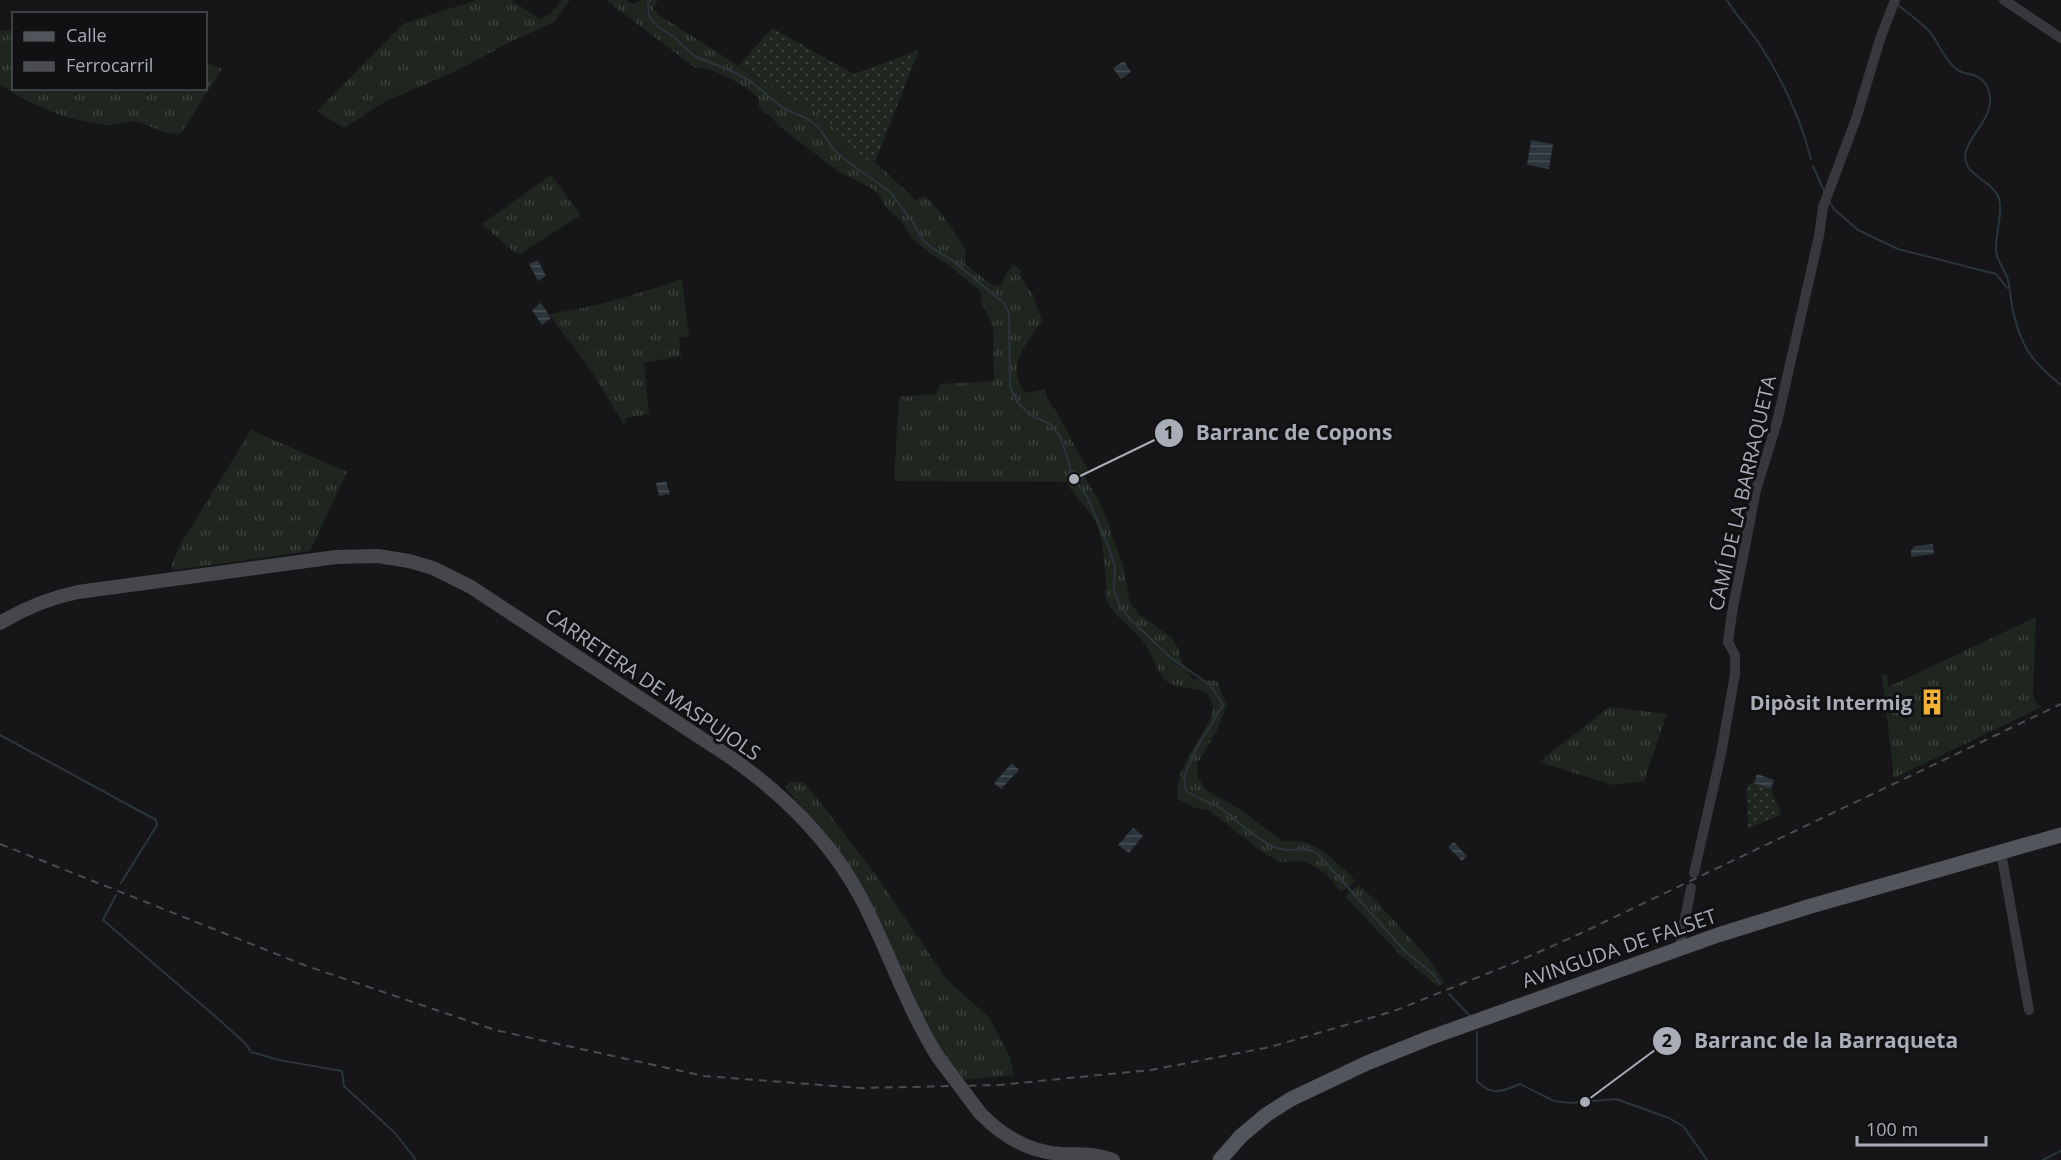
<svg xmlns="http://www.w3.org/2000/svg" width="2061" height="1160" font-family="'Open Sans',sans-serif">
  <defs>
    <pattern id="grass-tufts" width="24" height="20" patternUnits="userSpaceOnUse" patternTransform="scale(1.5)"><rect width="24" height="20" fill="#1e261f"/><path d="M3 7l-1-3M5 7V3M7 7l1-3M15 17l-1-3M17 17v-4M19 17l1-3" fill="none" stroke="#3c433d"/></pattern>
    <pattern id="garden-dots" width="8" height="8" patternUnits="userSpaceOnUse" patternTransform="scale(1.5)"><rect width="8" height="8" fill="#1e261f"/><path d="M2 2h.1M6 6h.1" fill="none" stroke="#3c433d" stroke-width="1.8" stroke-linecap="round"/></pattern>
    <pattern id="water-rules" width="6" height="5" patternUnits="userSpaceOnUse" patternTransform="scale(1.5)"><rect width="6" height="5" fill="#2c353c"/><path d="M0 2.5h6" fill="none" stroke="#485056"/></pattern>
  </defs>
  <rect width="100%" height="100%" fill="#161618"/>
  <!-- grass -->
  <g fill="url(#grass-tufts)">
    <polygon points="476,0 514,0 514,2 540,19 550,14 562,0 570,0 553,23 514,40 452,73 386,101 344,128 317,111 403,24"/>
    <path d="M606 0H625L633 4 641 0H658L653 8 659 15 773 88 819 113 833 127 842 143 859 157 875 162 916 200 925 196 939 210 966 249 965 264 992 285 1000 286 1006 274 1013 264 1022 271 1019 274 1033 295 1042 321C1027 344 1003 367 1026 393L1045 389 1047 399 1056 411 1088 470 1085 477 1099 501 1110 527 1112 536 1123 565 1130 603 1139 614 1171 637 1178 648 1182 663 1193 679 1217 681 1227 705 1216 732 1197 764 1198 777 1205 789 1238 808 1282 841C1316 839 1326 854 1351 875L1355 882 1341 892 1326 874 1305 861 1279 862 1258 849 1210 811 1195 808 1178 799C1171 763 1219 724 1212 703 1205 679 1174 697 1160 674 1153 662 1150 649 1140 638 1131 627 1116 617 1109 605 1105 599 1106 589 1106 582 1104 565 1104 544 1098 528 1092 510 1074 499 1067 482L894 481 899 397 936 394 940 384 994 381 993 326 981 302V292L946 263 931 254 914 240 898 218 886 208 880 196 873 189 839 172 779 126 768 114 763 112 759 107V98C744 85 714 67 694 67Z"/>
    <path d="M13 29 14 88H206V63L222 69 182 132C169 139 151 125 138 122 128 119 117 126 106 125 68 120 31 107 0 84V31Z"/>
    <polygon points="551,175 581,215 520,254 515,253 482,224"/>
    <path d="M682 279 689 336 679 338 681 356 644 363 649 414 626 418 624 425 592 372 550 315C562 311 569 311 582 308 615 301 650 290 682 279Z"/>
    <polygon points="251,430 347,472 310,551 175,570 171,567 180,545"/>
    <polygon points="2036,617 2033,695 2035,702 2042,707 1894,778 1882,675 1887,675 1888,687"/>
    <polygon points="1609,707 1667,714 1644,781 1613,785 1539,762"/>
    <polygon points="791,782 804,782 874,872 946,979 989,1017 1010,1057 1014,1075 963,1080 943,1053 921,1015 817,824 784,787"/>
    <polygon points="1359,885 1377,902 1428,958 1444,982 1438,986 1402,957 1345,896"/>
  </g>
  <!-- garden -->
  <g fill="url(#garden-dots)">
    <polygon points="772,28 854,74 919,50 875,162 859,157 842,143 833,127 819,113 773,88 739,65"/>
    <polygon points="1754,783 1771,789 1781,814 1748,829 1747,785"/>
  </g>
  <!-- water -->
  <g fill="url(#water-rules)">
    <polygon points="1124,61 1131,72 1121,79 1113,68"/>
    <polygon points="1531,140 1553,144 1549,169 1527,165"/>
    <polygon points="538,260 546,276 538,281 529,264"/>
    <polygon points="541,303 551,318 542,325 532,310"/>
    <polygon points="666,481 670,494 659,496 656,483"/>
    <polygon points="1933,544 1934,554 1911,557 1911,551 1914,546"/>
    <polygon points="1012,763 1019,770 1001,789 994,783"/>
    <polygon points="1757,774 1774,780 1771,789 1754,783"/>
    <polygon points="1133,828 1143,836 1129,853 1118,845"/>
    <polygon points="1454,842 1467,856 1462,861 1448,847"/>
  </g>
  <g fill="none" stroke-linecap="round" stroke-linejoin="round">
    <!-- stream -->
    <g stroke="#2c353c" stroke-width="2">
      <path d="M651 0 648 3 649 16 657 26 673 36 694 56 727 69 749 80 783 108 808 119 820 129 833 149 847 161 890 192 912 221 922 239 931 247 953 261 1004 303 1009 313 1010 387 1018 403 1030 415 1050 424 1060 436 1074 479 1087 497 1105 538 1115 566 1114 592 1121 608 1131 620 1170 657 1210 685 1223 705 1196 749 1184 777 1186 791C1198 799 1212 802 1223 810 1240 823 1253 837 1272 846 1290 855 1301 844 1317 853L1405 951 1433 974 1440 984"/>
      <path d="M1727 0C1736 16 1750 29 1760 45 1782 79 1801 120 1811 159"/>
      <path d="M1898 5C1908 13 1920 22 1929 31 1939 43 1944 59 1955 68 1965 77 1979 71 1986 85 2001 112 1972 130 1966 151 1960 175 1991 179 1998 196 2004 210 1995 235 1996 251 1997 262 2005 269 2008 280 2010 290 2011 301 2013 311 2021 347 2032 362 2061 385"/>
      <polyline points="1813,166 1824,191"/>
      <polyline points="1829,201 1834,209 1858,230 1898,249 1996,274 2007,288"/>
      <polyline points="0,735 156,820 157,825 121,883"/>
      <polyline points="116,895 103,920 216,1017 245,1043 251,1052 279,1060 342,1071 344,1086 395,1133 416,1160"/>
      <polyline points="1449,994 1469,1015"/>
      <path d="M1477 1032V1081C1492 1097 1502 1091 1520 1084L1554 1101 1570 1103 1616 1099 1669 1118 1684 1127 1707 1160"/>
      <polyline points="2043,1160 2061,1151"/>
    </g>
    <!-- street -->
    <g stroke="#37383d" stroke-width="10">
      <polyline points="2004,0 2061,38"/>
      <polyline points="2001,852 2029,1010"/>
      <polyline points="1694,873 1721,754 1735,674 1735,655 1728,642 1732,613 1756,490 1777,422 1819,236 1823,207 1856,119 1880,39 1895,0"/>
      <polyline points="1679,949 1691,888"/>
    </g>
    <!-- secondary -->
    <g stroke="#45474d" stroke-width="14">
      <path d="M0 623C25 608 49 598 78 592L336 557 378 556 409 561 433 568 471 587 733 759C785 796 829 839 860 896 888 949 906 1006 938 1057"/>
      <path d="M980 1113C1002 1136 1030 1152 1062 1154 1080 1154 1096 1154 1113 1160"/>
    </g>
    <!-- primary -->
    <polyline stroke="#53555c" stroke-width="15" points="1220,1160 1241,1136 1266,1115 1291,1099 1367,1063 1429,1038 1718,935 1811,906 2061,835"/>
    <!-- rail -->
    <polyline stroke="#4a4c52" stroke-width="2" stroke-dasharray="8 6" stroke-linecap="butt" points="0,844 304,965 495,1030 704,1076 861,1088 999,1085 1151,1070 1270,1047 1394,1011 1516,962 1575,936 2061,704"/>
    <!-- secondary-bridge -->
    <polyline stroke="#45474d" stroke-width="14" points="938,1057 980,1113"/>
  </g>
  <!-- icons -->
  <defs>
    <g id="building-bare" transform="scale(2.07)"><path d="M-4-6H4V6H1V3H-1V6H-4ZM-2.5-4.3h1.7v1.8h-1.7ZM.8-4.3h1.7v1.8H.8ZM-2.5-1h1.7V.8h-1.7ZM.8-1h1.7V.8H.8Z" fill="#f2b134" stroke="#111113" stroke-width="2.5" paint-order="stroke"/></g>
  </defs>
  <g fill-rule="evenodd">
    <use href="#building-bare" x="1932" y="702"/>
  </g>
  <g text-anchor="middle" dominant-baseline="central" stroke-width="6" stroke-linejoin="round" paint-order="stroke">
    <!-- street labels -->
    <g font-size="20" fill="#a8adb8" stroke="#111113">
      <text transform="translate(1742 493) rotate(-77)">CAMÍ DE LA BARRAQUETA</text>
      <text transform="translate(653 684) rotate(34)">CARRETERA DE MASPUJOLS</text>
      <text transform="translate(1619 948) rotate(-19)">AVINGUDA DE FALSET</text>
    </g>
    <!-- poi labels -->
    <g font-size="20" font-weight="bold" fill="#a8adb8" stroke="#111113" text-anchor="end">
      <text x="1912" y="702">Dipòsit Intermig</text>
    </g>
  </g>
  <!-- callouts -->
  <path fill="none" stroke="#a8adb8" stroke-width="2" d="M1074 479L1169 433M1585 1102L1667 1041"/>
  <g fill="#a8adb8" stroke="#111113" stroke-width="2">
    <circle cx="1074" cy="479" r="6"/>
    <circle cx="1585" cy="1102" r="6"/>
    <circle cx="1169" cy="433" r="15"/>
    <circle cx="1667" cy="1041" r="15"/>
  </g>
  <g font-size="18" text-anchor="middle" font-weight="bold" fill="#111">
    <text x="1169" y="439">1</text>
    <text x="1667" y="1047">2</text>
  </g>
  <g font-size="21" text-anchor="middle" font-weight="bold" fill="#a8adb8" stroke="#111113" stroke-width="6" stroke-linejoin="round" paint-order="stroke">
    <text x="1294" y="440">Barranc de Copons</text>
    <text x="1826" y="1048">Barranc de la Barraqueta</text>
  </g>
  <!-- legend -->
  <rect x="12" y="12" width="195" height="78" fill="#111113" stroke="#4d4f55" stroke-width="1.5"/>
  <rect x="24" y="32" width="30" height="9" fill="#53555c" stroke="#4d4f55" stroke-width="1.5"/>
  <text x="66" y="42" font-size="18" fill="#a8adb8">Calle</text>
  <rect x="24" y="62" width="30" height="9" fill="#4a4c52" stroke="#4d4f55" stroke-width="1.5"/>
  <text x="66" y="72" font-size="18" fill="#a8adb8">Ferrocarril</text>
  <!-- scale -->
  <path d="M1857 1136v9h129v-9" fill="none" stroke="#a8adb8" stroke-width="3"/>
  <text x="1866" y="1136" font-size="18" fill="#a8adb8" stroke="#111113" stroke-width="4.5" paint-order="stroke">100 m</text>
</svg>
